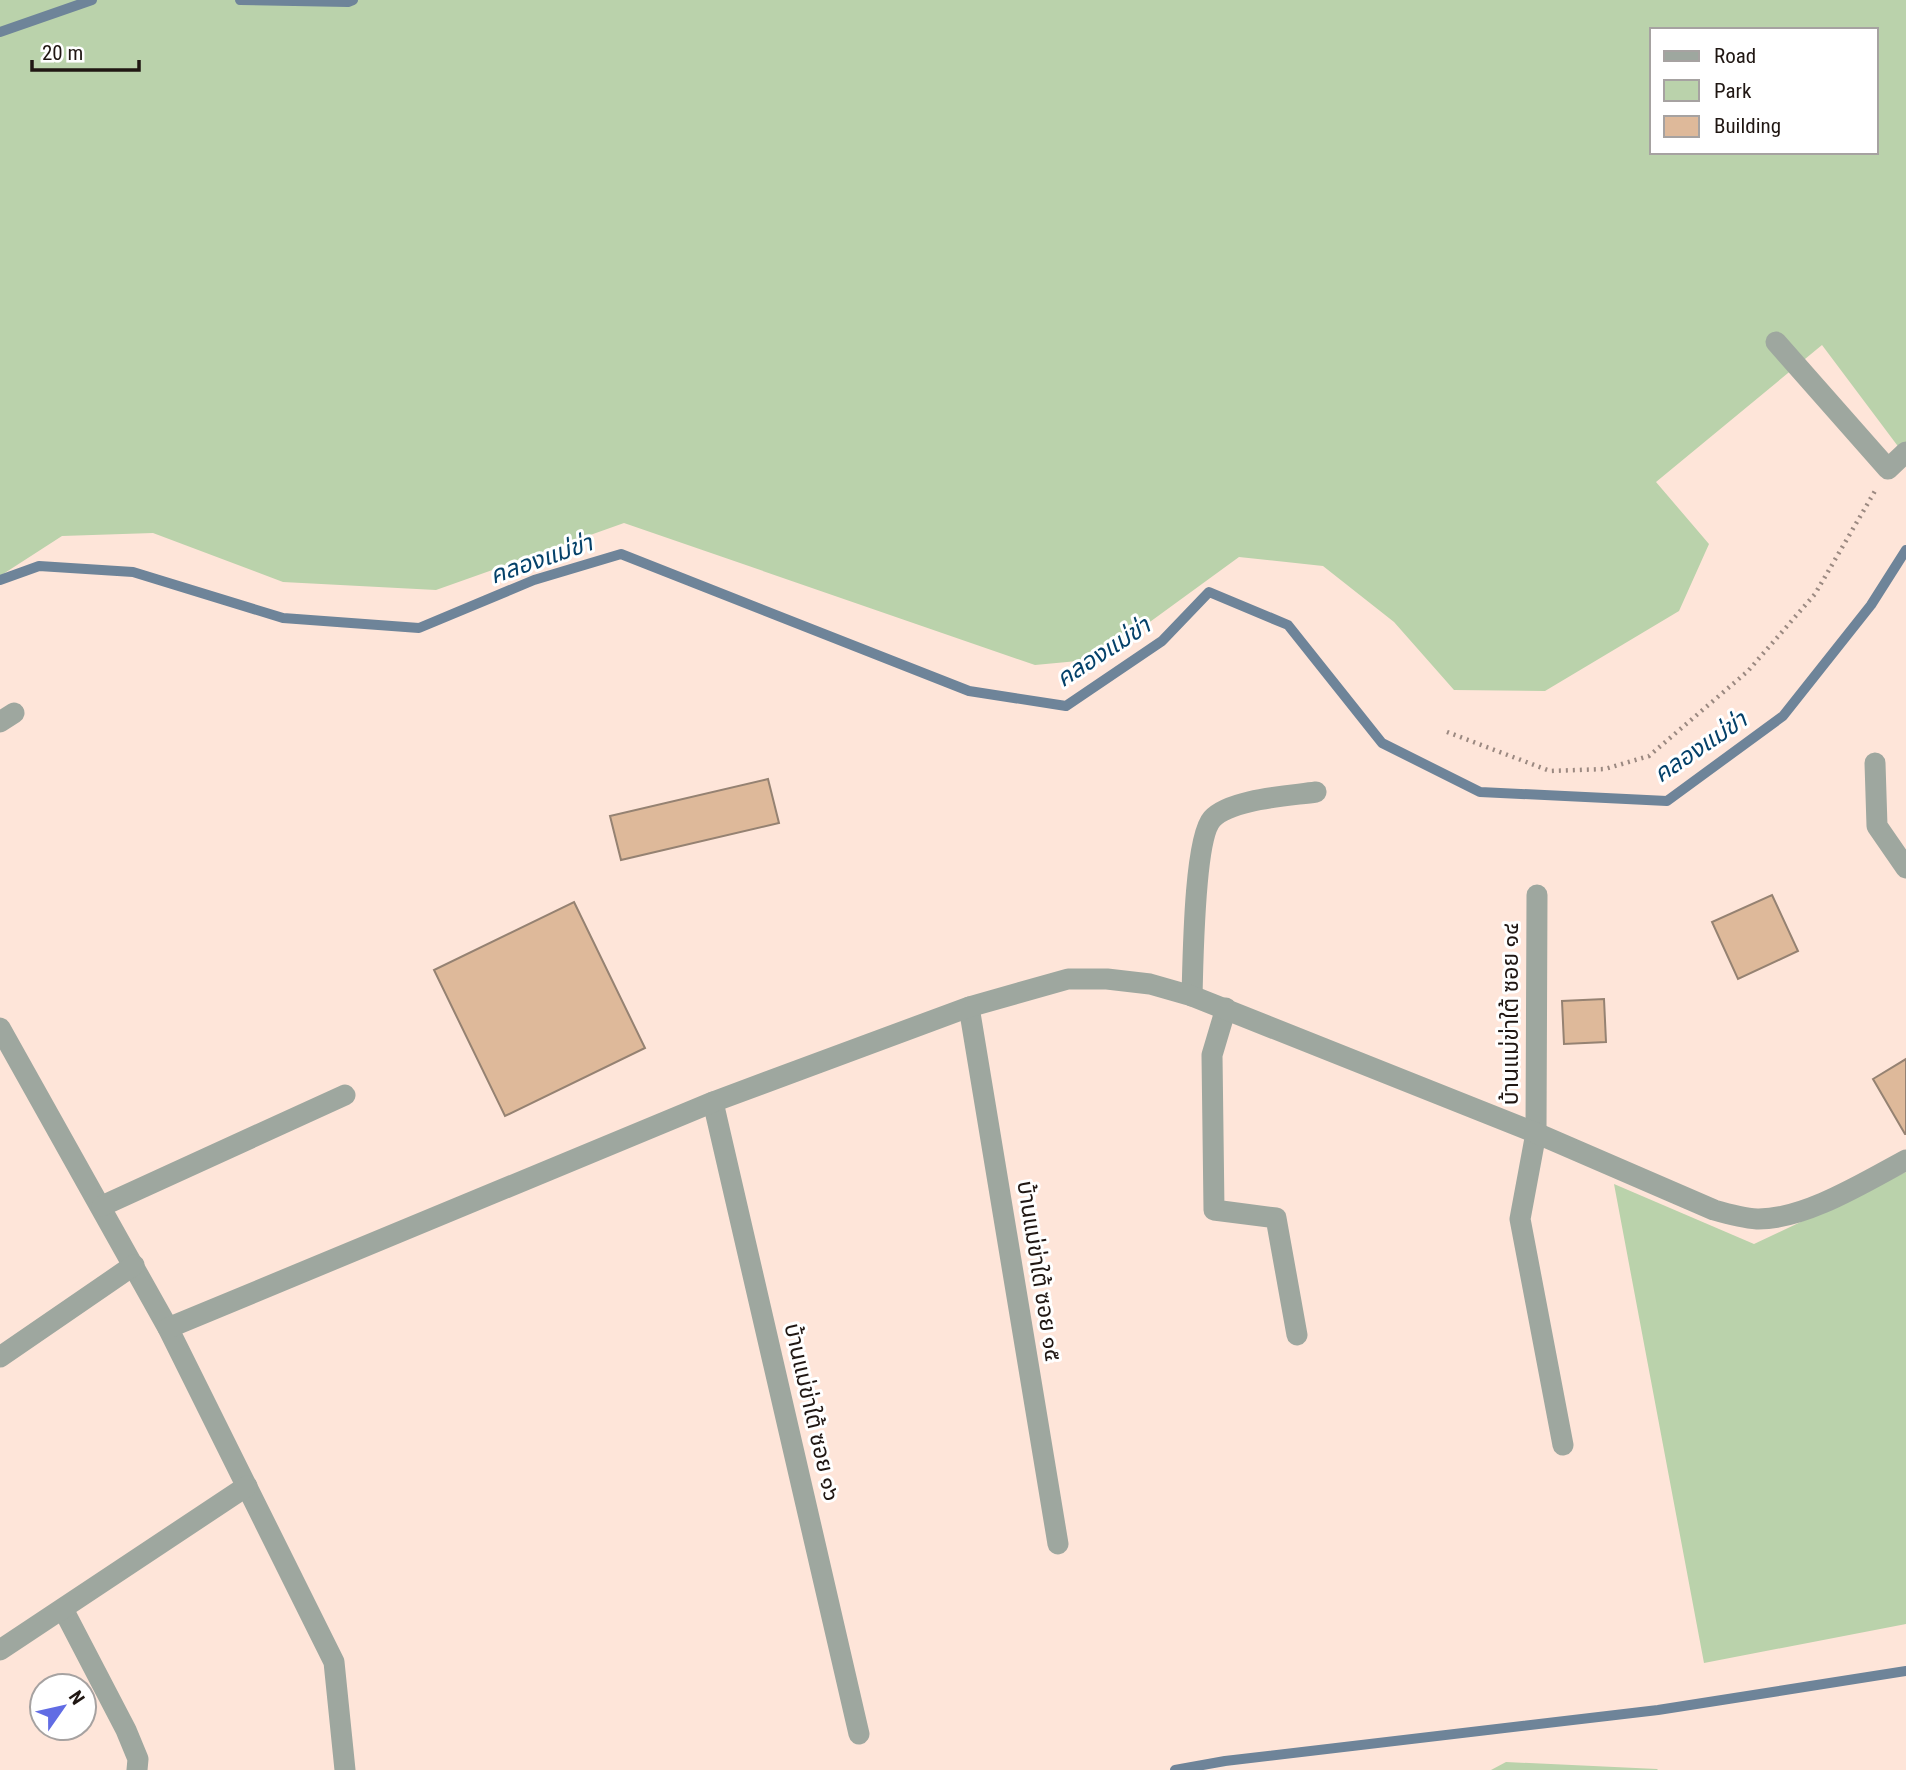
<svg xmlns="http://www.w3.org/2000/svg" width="1906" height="1770" font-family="'Roboto Condensed','Noto Sans Thai',sans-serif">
  <rect width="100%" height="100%" fill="#fee5d9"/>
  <!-- green -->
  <g fill="#bad2ab" fill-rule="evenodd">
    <path d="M0 0H1906V451L1903 453 1822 345 1656 482 1709 544 1679 611 1545 691 1454 690 1394 622 1323 566 1239 557 1099 659 1035 665 624 523 436 590 283 582 153 533 62 536 0 576ZM1652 30H1876V152H1652Z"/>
    <polygon points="1906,1172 1906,1624 1704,1663 1614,1184 1754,1244"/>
    <polygon points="1506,1762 1657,1769 1658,1770 1491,1770"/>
  </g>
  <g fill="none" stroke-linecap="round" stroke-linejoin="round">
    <!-- stream -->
    <g stroke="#6e8499" stroke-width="10">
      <polyline points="240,0 348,2 353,0"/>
      <polyline points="0,32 92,0"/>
      <polyline points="0,580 39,566 133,572 283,618 419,628 534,580 621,554 969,691 1066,706 1162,641 1209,592 1288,625 1382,743 1480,792 1667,801 1783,716 1871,605 1906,550"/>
      <polyline points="1175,1770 1225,1761 1658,1710 1906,1671"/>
    </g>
  </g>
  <!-- building -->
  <g fill="#deb99a" stroke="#958272" stroke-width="2">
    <polygon points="768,779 779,823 621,860 610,816"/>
    <polygon points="1772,895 1798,951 1738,979 1712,922"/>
    <polygon points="574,902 645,1048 505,1116 434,970"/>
    <polygon points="1604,999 1606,1042 1564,1044 1562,1001"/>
    <polygon points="1906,1059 1906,1134 1905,1134 1873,1079"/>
  </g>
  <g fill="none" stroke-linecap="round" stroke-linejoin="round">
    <!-- path -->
    <polyline stroke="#9b8981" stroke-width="4.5" stroke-dasharray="2 5" stroke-linecap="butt" points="1447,732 1550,771 1605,769 1649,756 1748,671 1815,594 1875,491"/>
    <!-- minor -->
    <g stroke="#9ea79f" stroke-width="21">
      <polyline points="1776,342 1888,469 1906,452"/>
      <polyline points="0,722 14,713"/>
      <polyline points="1875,763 1877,826 1906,868"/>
      <polyline points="1537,895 1536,1133 1520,1219 1563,1445"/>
      <path d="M1192 996C1193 964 1194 839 1212 819 1230 799 1289 796 1316 792"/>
      <polyline points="969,1007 1058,1544"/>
      <polyline points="1226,1008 1212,1055 1214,1210 1276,1218 1297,1335"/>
      <polyline points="0,1028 168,1328 334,1662 345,1770"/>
      <polyline points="713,1102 859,1734"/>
      <polyline points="102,1206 345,1095"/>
      <path d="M168 1328 713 1102 969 1007 1068 979H1107L1150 984 1192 996 1536 1133 1714 1210C1728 1214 1742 1218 1757 1219 1804 1220 1865 1182 1906 1160"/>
      <polyline points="0,1357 134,1265"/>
      <polyline points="63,1609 126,1730 138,1759 137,1770"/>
      <polyline points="0,1650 247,1486"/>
    </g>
  </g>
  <g text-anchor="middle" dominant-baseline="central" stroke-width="6" stroke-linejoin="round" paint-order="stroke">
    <!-- street labels -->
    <g font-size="23" fill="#201713" stroke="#fff">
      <text transform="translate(1510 1014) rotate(-90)">บ้านแม่ข่าใต้ ซอย ๑๔</text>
      <text transform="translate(1039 1271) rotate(81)">บ้านแม่ข่าใต้ ซอย ๑๕</text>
      <text transform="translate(812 1412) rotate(77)">บ้านแม่ข่าใต้ ซอย ๑๖</text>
    </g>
    <!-- water labels -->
    <g font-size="24" font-style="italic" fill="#04416a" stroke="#fff">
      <text transform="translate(541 559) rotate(-19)">คลองแม่ข่า</text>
      <text transform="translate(1103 652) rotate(-33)">คลองแม่ข่า</text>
      <text transform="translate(1700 747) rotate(-34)">คลองแม่ข่า</text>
    </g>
  </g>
  <!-- legend -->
  <rect x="1650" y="28" width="228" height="126" fill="#ffffff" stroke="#a6a2a1" stroke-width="2"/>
  <rect x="1664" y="51" width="35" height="10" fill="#9ea79f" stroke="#a6a2a1" stroke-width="2"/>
  <text x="1714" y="63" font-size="21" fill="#201713">Road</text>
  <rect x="1664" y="80" width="35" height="21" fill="#bad2ab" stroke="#a6a2a1" stroke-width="2"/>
  <text x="1714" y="98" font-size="21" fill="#201713">Park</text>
  <rect x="1664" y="116" width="35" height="21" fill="#deb99a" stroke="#a6a2a1" stroke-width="2"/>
  <text x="1714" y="133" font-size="21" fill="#201713">Building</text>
  <!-- north arrow -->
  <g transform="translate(63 1707) rotate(56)"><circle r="33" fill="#ffffff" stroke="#a6a2a1" stroke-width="2"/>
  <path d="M0-5L12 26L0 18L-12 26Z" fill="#616ce4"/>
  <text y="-10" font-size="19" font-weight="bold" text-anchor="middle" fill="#201713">N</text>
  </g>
  <!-- scale -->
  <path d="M32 60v10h107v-10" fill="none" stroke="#201713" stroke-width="3.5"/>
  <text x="42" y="60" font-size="21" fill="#201713" stroke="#ffffff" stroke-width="5" paint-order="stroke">20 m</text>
</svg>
